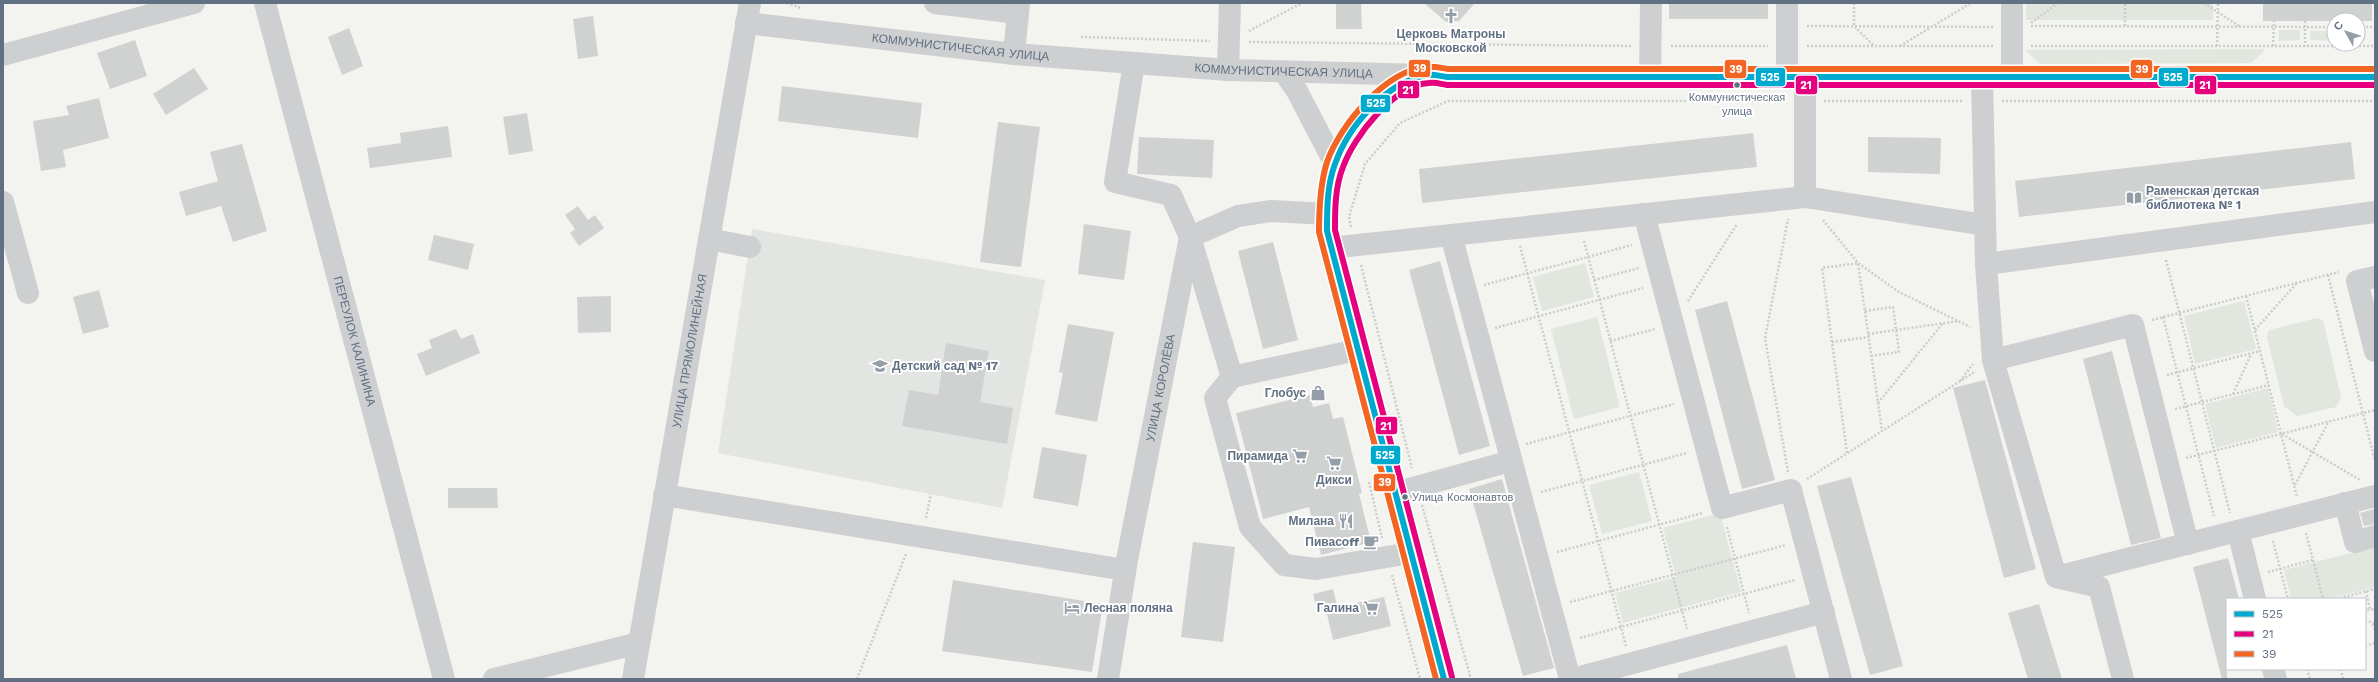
<svg xmlns="http://www.w3.org/2000/svg" width="2378" height="682" font-family="'Work Sans',sans-serif">
  <rect width="100%" height="100%" fill="#f3f3f0"/>
  <!-- built -->
  <polygon fill="#e3e5e3" points="752,229 1045,280 1002,508 718,453"/>
  <!-- green -->
  <g fill="#e1e6de">
    <rect x="2026" y="3" width="187" height="17"/>
    <polygon points="2279,30 2300,30 2300,40 2279,41"/>
    <polygon points="2310,31 2334,31 2334,41 2310,40"/>
    <circle cx="2361" cy="37" r="4.5"/>
    <polygon points="2266,49 2251,63 2040,64 2025,50"/>
    <polygon points="1585,263 1594,297 1542,311 1533,277"/>
    <polygon points="2244,301 2256,349 2195,364 2184,316"/>
    <polygon points="1597,317 1620,407 1574,419 1551,329"/>
    <polygon points="2317,318 2323,320 2341,397 2336,407 2297,416 2284,406 2267,337 2269,330"/>
    <polygon points="2268,388 2278,432 2216,448 2205,404"/>
    <polygon points="1639,472 1652,521 1602,534 1589,485"/>
    <polygon points="1720,513 1741,592 1623,623 1615,593 1676,577 1663,528"/>
    <polygon points="2375,547 2375,587 2327,599 2291,599 2284,570"/>
  </g>
  <!-- building -->
  <g fill="#d0d1d1">
    <polygon points="1336,3 1361,3 1362,29 1336,29"/>
    <polygon points="1424,3 1475,3 1459,21 1446,22"/>
    <rect x="1669" y="3" width="99" height="16"/>
    <rect x="2263" y="3" width="109" height="18"/>
    <polygon points="593,16 598,56 578,59 573,19"/>
    <polygon points="349,28 363,66 342,75 328,37"/>
    <polygon points="135,40 147,76 110,89 97,53"/>
    <polygon points="194,68 208,89 166,115 153,94"/>
    <polygon points="782,86 922,103 918,138 778,121"/>
    <polygon points="99,98 109,138 63,150 66,167 41,171 33,121 69,115 66,106"/>
    <polygon points="527,113 533,151 509,155 503,117"/>
    <polygon points="998,122 1040,127 1021,267 980,262"/>
    <polygon points="448,126 452,157 370,168 367,148 401,143 400,133"/>
    <polygon points="1753,133 1757,167 1422,203 1419,169"/>
    <polygon points="1139,137 1214,140 1212,178 1137,174"/>
    <polygon points="1868,137 1941,138 1940,174 1868,172"/>
    <polygon points="2351,142 2355,179 2019,217 2015,181"/>
    <polygon points="242,144 267,231 233,242 221,206 186,216 179,192 218,181 210,152"/>
    <polygon points="578,206 588,220 595,215 604,228 579,246 570,233 575,229 565,215"/>
    <polygon points="1084,224 1131,231 1124,280 1078,274"/>
    <polygon points="434,235 474,244 468,270 428,260"/>
    <polygon points="1273,242 1298,340 1263,349 1238,251"/>
    <polygon points="1440,261 1490,446 1459,455 1409,270"/>
    <polygon points="99,290 109,327 83,334 73,297"/>
    <polygon points="611,296 611,332 578,333 577,297"/>
    <polygon points="1727,301 1775,480 1742,489 1695,310"/>
    <polygon points="1068,324 1114,332 1097,422 1055,414 1063,373 1059,372"/>
    <polygon points="456,329 461,339 473,334 480,353 426,376 417,354 432,348 429,340"/>
    <polygon points="946,343 989,351 980,402 1013,408 1007,444 902,426 909,390 938,395"/>
    <polygon points="2112,351 2161,538 2131,545 2083,359"/>
    <polygon points="1985,380 2036,569 2004,578 1953,388"/>
    <polygon points="1310,395 1313,407 1329,403 1333,419 1343,417 1362,493 1359,494 1371,542 1321,555 1309,507 1263,519 1236,413"/>
    <polygon points="1042,447 1087,455 1078,506 1033,498"/>
    <polygon points="1851,477 1903,666 1870,675 1817,486"/>
    <polygon points="1502,479 1554,668 1523,676 1469,489"/>
    <polygon points="448,488 497,488 498,508 448,508"/>
    <polygon points="2374,509 2375,524 2364,526 2360,513"/>
    <polygon points="1193,542 1235,547 1223,642 1181,637"/>
    <polygon points="2228,558 2239,599 2227,599 2227,679 2222,679 2193,567"/>
    <polygon points="953,580 1103,604 1092,672 942,651"/>
    <polygon points="1333,589 1337,605 1317,610 1313,594"/>
    <polygon points="1384,597 1391,626 1333,640 1326,610"/>
    <polygon points="2039,604 2062,679 2028,679 2008,613"/>
    <polygon points="1787,645 1796,679 1678,679 1678,674"/>
  </g>
  <g fill="none" stroke-linecap="round" stroke-linejoin="round">
    <!-- path -->
    <g stroke="#ccc" stroke-width="2.5" stroke-dasharray="2 2" stroke-linecap="butt">
      <polyline points="787,3 801,8"/>
      <polyline points="1854,3 1854,26 1874,46"/>
      <polyline points="2204,3 2239,26"/>
      <polyline points="2305,21 2305,46"/>
      <polyline points="2031,23 2058,3"/>
      <polyline points="1807,26 1994,27"/>
      <polyline points="2031,26 2334,27"/>
      <polyline points="2125,26 2125,3"/>
      <polyline points="2358,27 2375,27"/>
      <polyline points="1249,31 1302,3"/>
      <polyline points="1081,37 1210,41"/>
      <polyline points="1249,42 1632,46"/>
      <polyline points="1671,46 1768,46"/>
      <polyline points="1807,46 1994,46"/>
      <polyline points="1900,46 1971,3"/>
      <polyline points="2031,46 2375,46"/>
      <polyline points="2217,46 2218,3"/>
      <polyline points="2273,46 2274,21"/>
      <polyline points="1824,101 1963,101"/>
      <polyline points="2002,101 2375,101"/>
      <polyline points="1823,220 1858,263 1899,292 1970,327"/>
      <polyline points="1351,227 1349,217 1365,164 1400,123 1448,101 1787,101"/>
      <polyline points="1584,241 1687,629"/>
      <polyline points="1520,246 1626,646"/>
      <polyline points="2166,260 2230,513"/>
      <polyline points="1361,265 1412,468"/>
      <polyline points="2328,275 2375,461"/>
      <polyline points="1594,280 1639,268"/>
      <polyline points="1484,285 1632,245"/>
      <polyline points="2246,296 2297,497"/>
      <polyline points="1688,301 1737,224"/>
      <polyline points="1865,311 1893,307 1899,352 1871,356"/>
      <polyline points="2163,317 2214,516"/>
      <polyline points="2152,320 2339,272"/>
      <polyline points="1495,328 1643,288"/>
      <polyline points="2255,330 2296,284"/>
      <polyline points="1868,334 1959,321"/>
      <polyline points="1610,341 1655,329"/>
      <polyline points="1832,342 1869,337"/>
      <polyline points="2167,375 2260,351"/>
      <polyline points="1960,381 1973,364"/>
      <polyline points="2233,394 2251,354"/>
      <polyline points="1878,403 1943,323"/>
      <polyline points="2175,409 2269,385"/>
      <polyline points="2282,434 2360,480"/>
      <polyline points="1526,444 1674,404"/>
      <polyline points="1847,453 1822,268 1858,263 1882,431"/>
      <polyline points="2186,458 2375,410"/>
      <polyline points="1788,472 1765,338 1788,219"/>
      <polyline points="1807,479 1976,371"/>
      <polyline points="1369,482 1382,538"/>
      <polyline points="2295,485 2329,421"/>
      <polyline points="1541,492 1687,453"/>
      <polyline points="1422,505 1471,679"/>
      <polyline points="926,518 931,494"/>
      <polyline points="1727,527 1749,613"/>
      <polyline points="2306,533 2323,599"/>
      <polyline points="2273,541 2288,599"/>
      <polyline points="1557,552 1703,513"/>
      <polyline points="2268,572 2313,560"/>
      <polyline points="1392,575 1420,679"/>
      <polyline points="2366,591 2370,609"/>
      <polyline points="2336,599 2375,589"/>
      <polyline points="1570,602 1786,545"/>
      <polyline points="2365,613 2367,610 2375,609"/>
      <polyline points="2365,616 2366,621 2375,623"/>
      <polyline points="2373,624 2375,630"/>
      <polyline points="1580,638 1795,580"/>
      <polyline points="2365,646 2375,643"/>
      <polyline points="2307,669 2310,679"/>
      <polyline points="2341,669 2343,679"/>
      <polyline points="857,679 906,554"/>
    </g>
    <!-- minor -->
    <g stroke="#cecfd0" stroke-width="22">
      <path id="s1" d="M265 3 444 679"/>
      <polyline points="935,3 1018,13"/>
      <path id="s2" d="M746 23 1014 54 1134 63 1228 70 1425 75"/>
      <polyline points="1014,54 1019,3"/>
      <polyline points="3,55 194,3"/>
      <polyline points="1134,63 1115,182 1171,195 1190,237 1232,377 1357,350"/>
      <polyline points="1228,70 1230,3"/>
      <polyline points="1284,72 1297,91 1335,164"/>
      <polyline points="1650,77 1651,3"/>
      <polyline points="1787,77 1787,3"/>
      <polyline points="1982,77 1986,264 1993,360 2056,577 2099,587 2123,679"/>
      <polyline points="2012,77 2012,3"/>
      <polyline points="1805,197 1805,77"/>
      <polyline points="3,202 28,293"/>
      <polyline points="1644,214 1722,508 1791,490 1841,679"/>
      <polyline points="1451,235 1570,679"/>
      <polyline points="709,239 750,247"/>
      <polyline points="1330,248 1805,197 1985,225"/>
      <polyline points="1986,264 2375,212"/>
      <polyline points="2375,277 2357,281 2375,351"/>
      <polyline points="1993,360 2133,325 2188,544"/>
      <polyline points="1232,377 1215,398 1250,527 1284,565 1316,569 1410,553"/>
      <polyline points="1394,493 1511,461"/>
      <polyline points="664,495 1125,570"/>
      <polyline points="2345,503 2355,542 2375,536"/>
      <polyline points="2238,531 2255,599"/>
      <polyline points="2060,576 2375,496"/>
      <polyline points="2273,669 2276,679"/>
      <polyline points="494,679 639,643"/>
      <path id="s3" d="M633 679 750 3"/>
      <path id="s4" d="M1108 679 1127 560 1190 237 1238 216 1272 211 1327 214"/>
      <polyline points="1573,679 1824,612"/>
    </g>
    <!-- major -->
    <path stroke="#d2d4d7" stroke-width="22" d="M1444 679 1394 493 1327 231C1327 210 1328 184 1335 164 1346 132 1390 79 1426 75 1432 74 1440 76 1447 77H2375"/>
    <!-- bus-1 casing -->
    <g stroke="#fff" stroke-width="9">
      <path id="bus-1" d="M1444 679 1327 231C1327 209 1327 185 1335 164 1348 127 1385 83 1426 75 1433 74 1440 76 1447 77H2375"/>
    </g>
    <!-- bus-2 casing -->
    <g stroke="#fff" stroke-width="9">
      <path id="bus-2" d="M1452 677 1335 230C1335 209 1335 187 1343 167 1354 136 1394 85 1429 83 1435 82 1441 84 1447 85H2375"/>
    </g>
    <!-- bus-3 casing -->
    <g stroke="#fff" stroke-width="9">
      <path id="bus-3" d="M1436 679 1319 232C1319 209 1320 184 1327 162 1340 125 1385 71 1426 67 1434 66 1441 68 1448 69H2375"/>
    </g>
    <!-- bus-1 -->
    <use href="#bus-1" stroke="#00a9ce" stroke-width="6"/>
    <!-- bus-2 -->
    <use href="#bus-2" stroke="#e5007d" stroke-width="6"/>
    <!-- bus-3 -->
    <use href="#bus-3" stroke="#f26522" stroke-width="6"/>
  </g>
  <!-- icons -->
  <defs>
    <g id="church-bare" transform="scale(1.2)"><path d="M-1.2-6h2.4v3.5h3.3v2.4h-3.3V6h-2.4V-.1h-3.3v-2.4h3.3Z" fill="#949ea9" stroke="#fff" stroke-width="2.5" paint-order="stroke"/></g>
    <g id="library-bare" transform="scale(1.2)"><path d="M-6-4Q-3-5.5-.7-3.5V5Q-3 3-6 4ZM6-4Q3-5.5 .7-3.5V5Q3 3 6 4Z" fill="#949ea9" stroke="#fff" stroke-width="2.5" paint-order="stroke"/></g>
    <g id="school-bare" transform="scale(1.2)"><path d="M0-5L7-2L0 1L-7-2ZM-4 1L0 2.5L4 1V4Q0 6-4 4Z" fill="#949ea9" stroke="#fff" stroke-width="2.5" paint-order="stroke"/></g>
    <g id="shop-bare" transform="scale(1.2)"><path d="M-5-2.5h2.3a2.7 3.5 0 0 1 5.4 0H5L5.5 6h-11ZM-1.5-2.5h3a1.5 2.3 0 0 0-3 0Z" fill="#949ea9" stroke="#fff" stroke-width="2.5" paint-order="stroke"/></g>
    <g id="supermarket-bare" transform="scale(1.2)"><path d="M-6-5.5h2.5l.6 2H6L4.5 2H-2.5L-4.4-4H-6ZM-1.5 3.2a1.3 1.3 0 1 0 .1 0ZM3 3.2a1.3 1.3 0 1 0 .1 0Z" fill="#949ea9" stroke="#fff" stroke-width="2.5" paint-order="stroke"/></g>
    <g id="restaurant-bare" transform="scale(1.2)"><path d="M-5-6h1v4h1v-4h1v4h1v-4h1v5L-1.5 .5V6h-2V.5L-5-1ZM5-6V6H3V1.5H1.5Q1.5-4 5-6Z" fill="#949ea9" stroke="#fff" stroke-width="2.5" paint-order="stroke"/></g>
    <g id="cafe-bare" transform="scale(1.2)"><path d="M-5.5-4.5H6V0H3Q3 3.5 0 3.5H-2.5Q-5.5 3.5-5.5 0ZM3-3.2v2h1.7v-2ZM-6 4.5H4V6H-6Z" fill="#949ea9" stroke="#fff" stroke-width="2.5" paint-order="stroke"/></g>
    <g id="hotel-bare" transform="scale(1.2)"><path d="M-6-4.5h1.5V1H6V5H4.5V3h-9V5H-6ZM-4 0a1.8 1.8 0 1 1 3.6 0ZM.5 0V-2.5h3Q6-2.5 6 0Z" fill="#949ea9" stroke="#fff" stroke-width="2.5" paint-order="stroke"/></g>
  </defs>
  <g fill-rule="evenodd">
    <use href="#church-bare" x="1451" y="16"/>
    <use href="#library-bare" x="2134" y="198"/>
    <use href="#school-bare" x="880" y="366"/>
    <use href="#shop-bare" x="1318" y="393"/>
    <use href="#supermarket-bare" x="1300" y="456"/>
    <use href="#supermarket-bare" x="1334" y="463"/>
    <use href="#restaurant-bare" x="1346" y="521"/>
    <use href="#cafe-bare" x="1371" y="542"/>
    <use href="#hotel-bare" x="1072" y="608"/>
    <use href="#supermarket-bare" x="1371" y="608"/>
  </g>
  <!-- markers -->
  <g fill="#617083" stroke="#fff" stroke-width="1.5">
    <circle cx="1737" cy="85" r="3.5"/>
    <circle cx="1405" cy="497" r="3.5"/>
  </g>
  <g text-anchor="middle" dominant-baseline="central" stroke-width="4" stroke-linejoin="round" paint-order="stroke">
    <!-- bus labels -->
    <g font-size="11" fill="#617083" stroke="#fff">
      <text x="1737" y="97">Коммунистическая<tspan x="1737" dy="14">улица</tspan></text>
      <text x="1412" y="497" text-anchor="start">Улица Космонавтов</text>
    </g>
    <!-- poi labels -->
    <g font-size="12" font-weight="bold" fill="#617083" stroke="#fff" text-anchor="end">
      <text x="1451" y="34" text-anchor="middle">Церковь Матроны<tspan x="1451" dy="14">Московской</tspan></text>
      <text x="2146" y="191" text-anchor="start">Раменская детская<tspan x="2146" dy="14">библиотека № 1</tspan></text>
      <text x="892" y="366" text-anchor="start">Детский сад № 17</text>
      <text x="1306" y="393">Глобус</text>
      <text x="1288" y="456">Пирамида</text>
      <text x="1334" y="480" text-anchor="middle">Дикси</text>
      <text x="1334" y="521">Милана</text>
      <text x="1359" y="542">Пивасоff</text>
      <text x="1084" y="608" text-anchor="start">Лесная поляна</text>
      <text x="1359" y="608">Галина</text>
    </g>
    <!-- street labels -->
    <g font-size="12" fill="#617083" stroke="#fff">
      <text stroke="none"><textPath href="#s2" startOffset="216">КОММУНИСТИЧЕСКАЯ УЛИЦА</textPath></text>
      <text stroke="none"><textPath href="#s2" startOffset="540">КОММУНИСТИЧЕСКАЯ УЛИЦА</textPath></text>
      <text stroke="none"><textPath href="#s1" startOffset="350">ПЕРЕУЛОК КАЛИНИНА</textPath></text>
      <text stroke="none"><textPath href="#s3" startOffset="333">УЛИЦА ПРЯМОЛИНЕЙНАЯ</textPath></text>
      <text stroke="none"><textPath href="#s4" startOffset="296">УЛИЦА КОРОЛЁВА</textPath></text>
    </g>
  </g>
  <g stroke="#fff" stroke-width="1.5">
    <rect x="1408" y="59" width="23" height="19" rx="4" fill="#f26522"/>
    <rect x="1724" y="59" width="23" height="20" rx="4" fill="#f26522"/>
    <rect x="2130" y="59" width="23" height="20" rx="4" fill="#f26522"/>
    <rect x="1755" y="67" width="31" height="20" rx="4" fill="#00a9ce"/>
    <rect x="2158" y="67" width="31" height="20" rx="4" fill="#00a9ce"/>
    <rect x="1795" y="75" width="23" height="20" rx="4" fill="#e5007d"/>
    <rect x="2194" y="75" width="23" height="20" rx="4" fill="#e5007d"/>
    <rect x="1397" y="80" width="23" height="19" rx="4" fill="#e5007d"/>
    <rect x="1360" y="94" width="31" height="19" rx="4" fill="#00a9ce"/>
    <rect x="1375" y="416" width="23" height="19" rx="4" fill="#e5007d"/>
    <rect x="1370" y="445" width="31" height="20" rx="4" fill="#00a9ce"/>
    <rect x="1373" y="473" width="23" height="19" rx="4" fill="#f26522"/>
  </g>
  <g font-size="11" text-anchor="middle" font-weight="bold" fill="#fff">
    <text x="1420" y="72">39</text>
    <text x="1736" y="73">39</text>
    <text x="2142" y="73">39</text>
    <text x="1770" y="81">525</text>
    <text x="2173" y="81">525</text>
    <text x="1806" y="89">21</text>
    <text x="2205" y="89">21</text>
    <text x="1408" y="94">21</text>
    <text x="1376" y="107">525</text>
    <text x="1386" y="430">21</text>
    <text x="1385" y="459">525</text>
    <text x="1385" y="486">39</text>
  </g>
  <!-- border -->
  <rect width="2378" height="682" fill="none" stroke="#617083" stroke-width="8"/>
  <!-- legend -->
  <rect x="2226" y="598" width="140" height="72" fill="#ffffff" stroke="#c0c6cd"/>
  <rect x="2234" y="611" width="20" height="6" fill="#00a9ce" stroke="#c0c6cd"/>
  <text x="2262" y="618" font-size="12" fill="#617083">525</text>
  <rect x="2234" y="631" width="20" height="6" fill="#e5007d" stroke="#c0c6cd"/>
  <text x="2262" y="638" font-size="12" fill="#617083">21</text>
  <rect x="2234" y="651" width="20" height="6" fill="#f26522" stroke="#c0c6cd"/>
  <text x="2262" y="658" font-size="12" fill="#617083">39</text>
  <!-- north arrow -->
  <g transform="translate(2346 32) rotate(309)"><circle r="19" fill="#ffffff" stroke="#c0c6cd"/>
  <path d="M0-3L7 15L0 10L-7 15Z" fill="#949ea9"/>
  <text y="-6" font-size="11" font-weight="bold" text-anchor="middle" fill="#617083">С</text>
  </g>
</svg>
